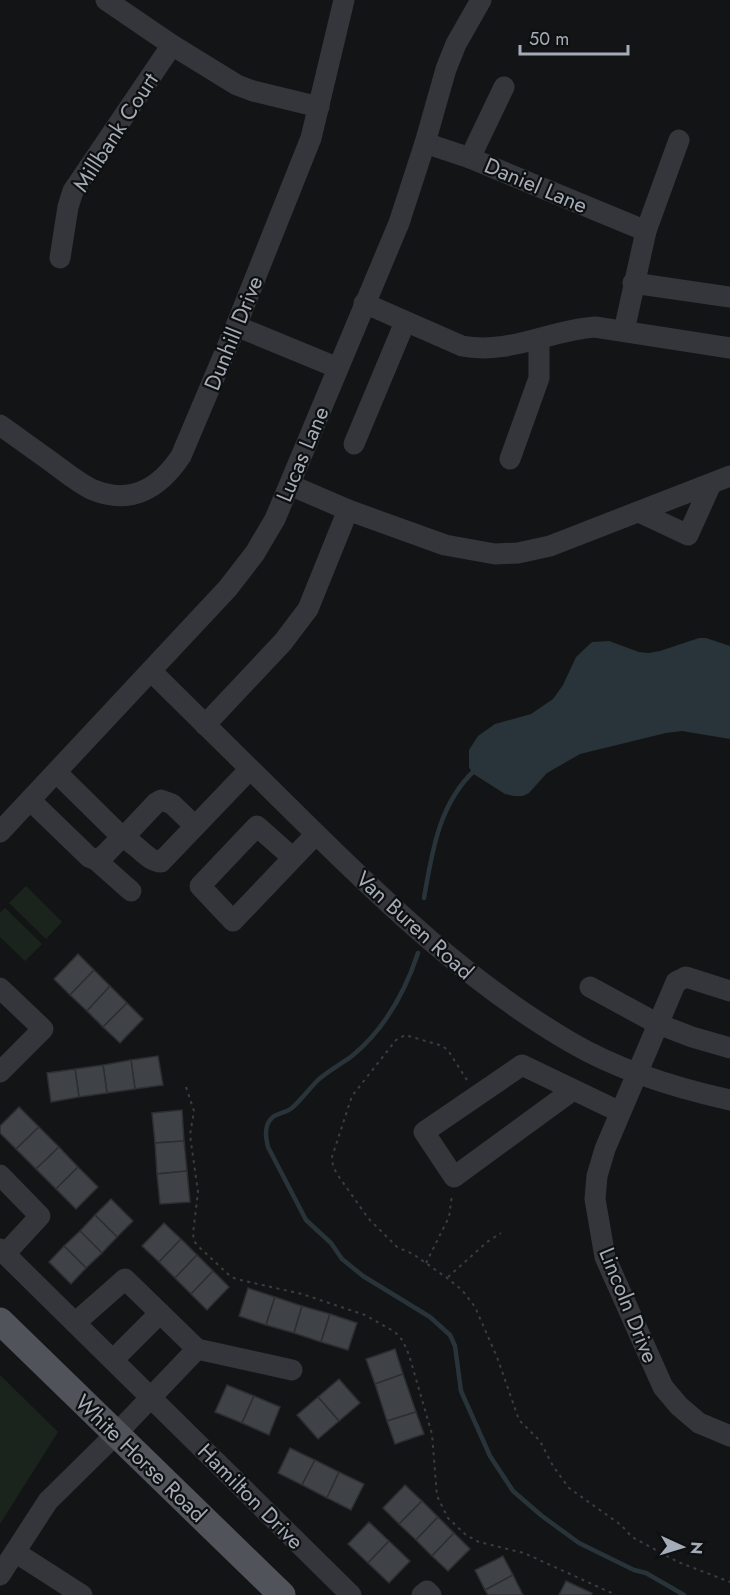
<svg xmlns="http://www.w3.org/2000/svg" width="730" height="1595" font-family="Jost,sans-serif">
  <rect width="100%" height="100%" fill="#131415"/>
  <!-- green -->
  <g fill="#1b241c">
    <polygon points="26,886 62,922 46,939 9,903"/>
    <polygon points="5,908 42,944 25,961 0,937 0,913"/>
    <polygon points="0,1375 58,1432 0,1524"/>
  </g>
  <!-- water -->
  <polygon fill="#29343a" points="699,638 706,638 730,646 730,739 682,731 666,733 580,754 547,773 529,793 523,796 514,796 505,794 472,773 469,767 469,750 478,736 495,724 531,714 553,699 563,685 576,657 592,642 609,641 639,652 648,653 660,651"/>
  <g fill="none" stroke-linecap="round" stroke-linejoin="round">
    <!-- stream -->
    <g stroke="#29343a" stroke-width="4.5">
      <path d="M424 898C432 852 439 803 475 770"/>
      <path d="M418 953C405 992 385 1029 352 1056 341 1064 328 1071 318 1080 309 1089 302 1099 293 1107 286 1114 275 1112 270 1120 264 1128 266 1138 268 1147L306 1220 331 1243 342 1259 363 1276 430 1317 450 1335 455 1346 461 1391 490 1456 513 1491 542 1516 579 1543 634 1570 646 1573 684 1595"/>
    </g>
  </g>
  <!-- building -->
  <g fill="#3f4246" stroke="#2d2e32" stroke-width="1.5">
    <polygon points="78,954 94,970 70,995 54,979"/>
    <polygon points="94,970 110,986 87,1011 70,995"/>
    <polygon points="110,986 127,1003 103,1027 87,1011"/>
    <polygon points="127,1003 143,1019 120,1043 103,1027"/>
    <polygon points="158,1056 163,1085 135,1089 131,1060"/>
    <polygon points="131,1060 135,1089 107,1093 103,1065"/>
    <polygon points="103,1065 107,1093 79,1097 75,1069"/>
    <polygon points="75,1069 79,1097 51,1102 47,1073"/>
    <polygon points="19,1107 39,1127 16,1149 0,1133 0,1126"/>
    <polygon points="182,1110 184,1141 155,1143 152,1113"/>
    <polygon points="39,1127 59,1147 36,1169 16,1149"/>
    <polygon points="184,1141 187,1171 157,1174 155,1143"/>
    <polygon points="59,1147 78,1167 56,1189 36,1169"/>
    <polygon points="78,1167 98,1187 76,1209 56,1189"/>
    <polygon points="187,1171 190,1202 160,1204 157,1174"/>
    <polygon points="111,1199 133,1221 117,1237 95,1215"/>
    <polygon points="95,1215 117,1237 102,1253 80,1231"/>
    <polygon points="164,1223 181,1239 159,1262 142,1246"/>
    <polygon points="80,1231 102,1253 86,1268 64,1246"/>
    <polygon points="181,1239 197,1255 175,1278 159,1262"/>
    <polygon points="64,1246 86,1268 71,1284 49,1262"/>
    <polygon points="197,1255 213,1271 191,1294 175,1278"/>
    <polygon points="213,1271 229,1287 207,1310 191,1294"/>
    <polygon points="248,1288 275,1297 266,1325 239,1316"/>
    <polygon points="275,1297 302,1306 294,1333 266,1325"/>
    <polygon points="302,1306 330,1314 321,1342 294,1333"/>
    <polygon points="330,1314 357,1323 348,1350 321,1342"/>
    <polygon points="395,1349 403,1374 375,1384 366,1359"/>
    <polygon points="403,1374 416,1412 387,1421 375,1384"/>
    <polygon points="339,1379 360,1403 339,1421 318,1397"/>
    <polygon points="227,1385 254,1396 242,1423 215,1412"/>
    <polygon points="254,1396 280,1407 269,1435 242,1423"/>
    <polygon points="318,1397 339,1421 318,1439 297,1415"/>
    <polygon points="416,1412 424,1434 395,1444 387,1421"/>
    <polygon points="290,1448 315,1460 302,1485 278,1473"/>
    <polygon points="315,1460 339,1472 327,1498 302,1485"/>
    <polygon points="339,1472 364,1484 351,1510 327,1498"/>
    <polygon points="405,1485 422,1501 399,1524 383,1508"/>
    <polygon points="422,1501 438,1517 416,1540 399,1524"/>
    <polygon points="438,1517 454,1533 432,1556 416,1540"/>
    <polygon points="369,1522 389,1541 368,1563 348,1544"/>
    <polygon points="454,1533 470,1549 448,1571 432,1556"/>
    <polygon points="389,1541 410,1561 389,1583 368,1563"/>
    <polygon points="503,1556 513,1575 485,1590 475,1570"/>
    <polygon points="513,1575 523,1595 488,1595 485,1590"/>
    <polygon points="566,1581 592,1593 591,1595 559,1595"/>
  </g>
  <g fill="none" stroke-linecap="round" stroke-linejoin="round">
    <!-- path -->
    <g stroke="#3a3d42" stroke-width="2" stroke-dasharray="3 4.5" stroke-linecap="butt">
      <polyline points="467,1080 449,1052 443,1046 405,1035 396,1040 352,1096 332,1157 333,1166 337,1174 368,1218 397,1247 413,1254 447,1278 462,1290 475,1307 497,1357 519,1420 540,1441 553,1466 569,1488 621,1525 632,1537 678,1562 730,1582"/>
      <polyline points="186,1087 194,1111 190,1135 198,1192 193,1234 194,1241 198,1246 230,1276 236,1279 302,1294 365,1315 395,1332 403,1341 409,1355 432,1434 437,1496 448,1518 466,1535 479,1542 524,1553 616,1595"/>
      <polyline points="426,1263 449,1217 452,1195"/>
      <polyline points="448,1277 487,1242 501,1233"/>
    </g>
    <!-- minor -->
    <g stroke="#34363b" stroke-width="21">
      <polyline points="106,0 172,45 237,85 253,91 319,107"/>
      <polyline points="425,143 470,158 646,231"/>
      <polyline points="470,158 504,87"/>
      <polyline points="60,258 68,207 73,191 172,45"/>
      <polyline points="633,283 730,297"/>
      <path d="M364 303 462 346C509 355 550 330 595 327L730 348"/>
      <polyline points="236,326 338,368"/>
      <polyline points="624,331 646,231 679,140"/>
      <path d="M0 425C18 438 35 450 53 463 65 472 77 482 91 489 130 506 159 489 181 456L236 326 311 138 344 0"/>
      <polyline points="354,444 405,322"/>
      <polyline points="510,459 539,378 539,339"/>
      <polyline points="290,485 348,510 445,545 495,554 518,553 550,546 730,476"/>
      <polyline points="639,512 688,535 711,484"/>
      <path d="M151 671C203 722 255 773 306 824 388 905 472 985 572 1043 620 1071 676 1088 730 1100"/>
      <polyline points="205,725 283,642 308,609 348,510"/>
      <polyline points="57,773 123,838 156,803 161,800 172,804 195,826"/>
      <path d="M30 800 89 857 96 860C108 856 112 843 123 838 137 843 147 862 161 862L250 769"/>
      <polyline points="0,832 228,588 255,553 275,519 399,223 425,143 446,69 456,44 481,0"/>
      <polyline points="293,858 257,826 200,886 233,921 316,834"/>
      <polyline points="96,860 131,891"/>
      <polyline points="590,987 658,1024 692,1037 730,1048"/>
      <polyline points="0,988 43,1029 0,1072"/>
      <polyline points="730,991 686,977 676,982 605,1149 597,1176 595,1199 605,1257 663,1387 679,1406 699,1423 730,1436"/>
      <polyline points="573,1090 454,1177 424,1132 522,1065 620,1112"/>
      <polyline points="0,1175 40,1216 5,1254"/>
      <polyline points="0,1249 351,1595"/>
      <polyline points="75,1323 125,1279 197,1349 292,1370"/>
      <polyline points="113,1360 160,1313"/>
      <polyline points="15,1552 82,1595"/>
      <polyline points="0,1575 48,1501 116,1434 197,1349"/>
      <polyline points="422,1595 427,1591 431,1595"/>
    </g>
    <!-- major -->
    <polyline stroke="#50535a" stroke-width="27" points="0,1321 282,1595"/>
  </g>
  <g text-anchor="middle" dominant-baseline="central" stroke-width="4.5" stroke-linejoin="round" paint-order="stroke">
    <!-- street labels -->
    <g font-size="22" fill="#a4acb7" stroke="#0e0f10">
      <text transform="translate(115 132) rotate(-57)">Millbank Court</text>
      <text transform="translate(536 185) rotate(23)">Daniel Lane</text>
      <text transform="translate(233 333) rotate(-68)">Dunhill Drive</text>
      <text transform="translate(302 454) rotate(-67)">Lucas Lane</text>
      <text transform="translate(415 925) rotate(42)">Van Buren Road</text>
      <text transform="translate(629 1305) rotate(68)">Lincoln Drive</text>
      <text transform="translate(141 1458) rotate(44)">White Horse Road</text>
      <text transform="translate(251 1496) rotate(45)">Hamilton Drive</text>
    </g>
  </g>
  <!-- north arrow -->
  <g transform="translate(682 1547) rotate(94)" stroke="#0e0f10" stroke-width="4.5" paint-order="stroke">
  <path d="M0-4.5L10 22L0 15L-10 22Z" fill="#a4acb7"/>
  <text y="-9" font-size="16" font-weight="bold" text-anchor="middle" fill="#a4acb7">N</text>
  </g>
  <!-- scale -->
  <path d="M520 45v9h108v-9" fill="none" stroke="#a4acb7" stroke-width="3"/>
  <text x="529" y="45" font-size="18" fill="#a4acb7" stroke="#0e0f10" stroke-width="4.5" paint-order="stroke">50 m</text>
</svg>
